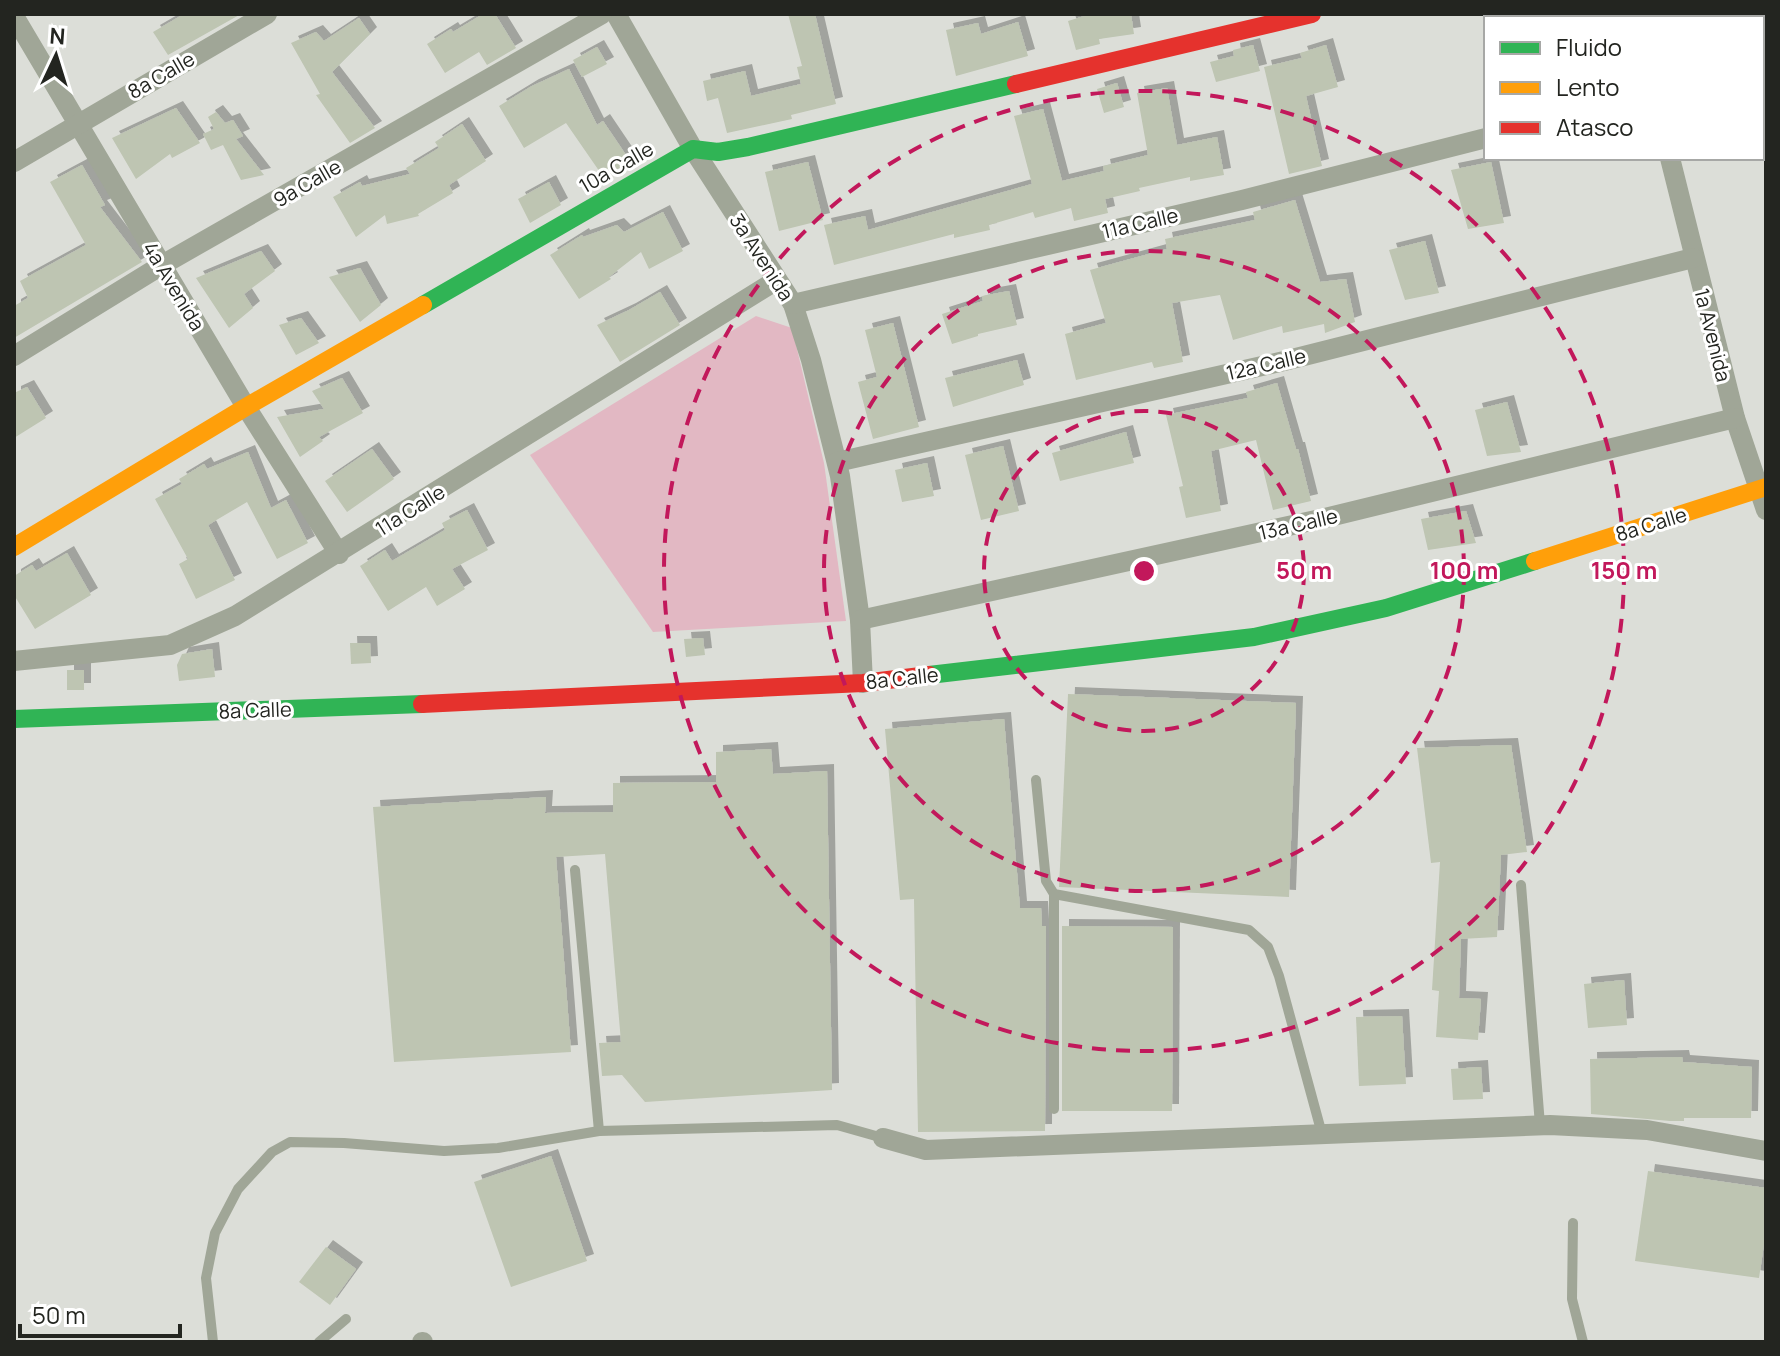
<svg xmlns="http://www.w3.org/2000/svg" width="1780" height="1356" font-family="Manrope,sans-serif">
  <defs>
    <filter id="shadow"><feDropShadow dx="7" dy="-7" stdDeviation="0" flood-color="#0004"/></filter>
  </defs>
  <rect width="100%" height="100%" fill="#dcded8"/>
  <!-- green -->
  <polygon fill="#e2b8c3" points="756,316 792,328 824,463 846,621 653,632 530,455"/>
  <!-- building -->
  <g fill="#bec5b2" filter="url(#shadow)">
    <polygon points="184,14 241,14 168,55 153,32"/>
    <polygon points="483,14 495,14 516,48 487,65 479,52 445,73 427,44 451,29 453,32"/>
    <polygon points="788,14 815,14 836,104 791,115 792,119 727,133 718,98 707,101 703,81 745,71 751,96 801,84 797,67 802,66"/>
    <polygon points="1091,14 1131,14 1134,34 1099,39 1100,44 1076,50 1068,21"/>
    <polygon points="359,18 370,34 332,72 375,128 350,143 316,95 320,94 291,43 316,32 324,41"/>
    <polygon points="1018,22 1028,56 956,76 946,30 978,23 981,34"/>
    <polygon points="1253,45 1260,71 1216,82 1210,62 1234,56 1233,50"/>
    <polygon points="1326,45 1338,87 1306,96 1322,166 1289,174 1264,67 1302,58 1300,53"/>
    <polygon points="597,47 607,64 582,77 573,60"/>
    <polygon points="569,69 597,125 603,121 630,161 604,178 566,123 524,148 499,106 532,86"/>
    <polygon points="1117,83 1124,107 1104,113 1097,89"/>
    <polygon points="1167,88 1177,145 1217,137 1224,175 1190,181 1190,177 1139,188 1140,191 1105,199 1108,213 1074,221 1071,208 1035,218 1033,212 989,225 990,230 954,238 954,234 834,265 824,225 865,216 868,230 1032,184 1014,116 1043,109 1062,181 1104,171 1103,166 1148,155 1137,93"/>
    <polygon points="176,108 200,143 172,158 170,154 136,179 112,138"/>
    <polygon points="216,112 225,123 233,120 243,136 236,139 264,175 241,180 223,145 211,150 203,134 214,129 208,117"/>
    <polygon points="462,124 486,161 449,185 453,193 418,214 419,216 387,224 385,215 356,237 333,197 360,182 362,186 410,174 406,168 439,148 435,142"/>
    <polygon points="808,162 823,220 779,231 765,172"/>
    <polygon points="1491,162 1504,223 1468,229 1451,170"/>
    <polygon points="82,165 105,205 100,207 142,262 14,338 14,306 28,298 20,281 86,245 50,182"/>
    <polygon points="549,182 561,205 530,223 518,199"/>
    <polygon points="1295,200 1320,282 1346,279 1355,322 1325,333 1324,324 1283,333 1282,326 1233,340 1220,295 1172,303 1183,362 1154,368 1152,362 1076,380 1065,334 1106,323 1090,270 1167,249 1165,239 1255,220 1253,212"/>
    <polygon points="663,212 683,251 649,269 641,252 609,277 611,279 579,299 550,255 582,235 583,237 617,225 624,232"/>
    <polygon points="1425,241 1439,293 1405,300 1389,250"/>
    <polygon points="261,251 275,271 244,294 253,308 229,328 196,278"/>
    <polygon points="360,268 381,305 360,322 329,277"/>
    <polygon points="1009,291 1017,325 978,334 978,336 952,344 942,314 983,301 982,296"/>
    <polygon points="660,292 680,325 620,362 597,325 629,310"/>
    <polygon points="301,318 319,343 296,355 279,325"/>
    <polygon points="893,323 919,427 873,439 858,382 877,377 865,330"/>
    <polygon points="1017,360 1024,385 953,407 945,378"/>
    <polygon points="342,378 363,413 319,437 323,441 300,457 277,417 324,409 312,391"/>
    <polygon points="1277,383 1296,449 1298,449 1311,501 1273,510 1256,440 1211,451 1221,511 1186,518 1179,487 1183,486 1166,415 1248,398 1246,392"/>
    <polygon points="27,387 46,418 14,438 14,393"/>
    <polygon points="1507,402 1521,452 1487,456 1475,410"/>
    <polygon points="1126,432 1134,463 1060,481 1052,453"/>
    <polygon points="1003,446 1019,511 981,520 965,455"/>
    <polygon points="372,449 394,479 347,512 325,481"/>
    <polygon points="248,452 271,508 286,500 308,543 277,559 247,502 208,525 235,580 196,599 179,564 188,559 155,499 182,484 179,479 204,464 207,469"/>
    <polygon points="927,463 934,496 902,502 895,470"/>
    <polygon points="467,510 488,550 452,569 465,589 437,606 426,587 388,611 360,566 385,550 392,561 445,530 442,523"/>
    <polygon points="1466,511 1476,543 1428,550 1421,519"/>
    <polygon points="67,553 91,595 35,629 14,595 14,576 32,565 36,571"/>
    <polygon points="703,638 705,655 686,657 684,639"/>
    <polygon points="350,643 370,643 371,663 351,664"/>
    <polygon points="212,649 215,677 179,681 177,665 182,654"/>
    <rect x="67" y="670" width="17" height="20"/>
    <polygon points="1068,694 1296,703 1289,897 1059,887"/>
    <polygon points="1004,719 1020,908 1041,908 1042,926 1046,926 1045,1131 918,1132 914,899 900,900 885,729"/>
    <polygon points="1511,745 1527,852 1501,855 1497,937 1461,939 1459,998 1481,999 1478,1040 1436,1037 1439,991 1432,990 1440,862 1431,863 1417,748"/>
    <polygon points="771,749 773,774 827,771 832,1090 645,1102 622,1075 602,1076 599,1043 621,1042 605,854 556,857 571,1052 394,1062 373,807 546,797 545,813 613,812 613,783 716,782 716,752"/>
    <polygon points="1062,926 1173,927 1172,1111 1062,1111"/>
    <polygon points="1624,980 1627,1025 1588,1028 1584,984"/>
    <polygon points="1402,1016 1406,1084 1359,1086 1356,1017"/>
    <polygon points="1682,1057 1683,1062 1752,1067 1751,1118 1684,1118 1684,1121 1670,1121 1591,1114 1590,1059"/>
    <polygon points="1481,1067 1483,1099 1453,1100 1451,1069"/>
    <polygon points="551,1156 587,1261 511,1287 474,1182"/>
    <polygon points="1648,1171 1766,1188 1766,1230 1759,1278 1635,1261"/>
    <polygon points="326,1247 356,1269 330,1305 299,1282"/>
  </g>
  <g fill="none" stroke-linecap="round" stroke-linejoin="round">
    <!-- lane -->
    <g stroke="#a0a697" stroke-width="10">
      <polyline points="1036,780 1046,881 1054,894 1249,930 1268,947 1279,976 1322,1134"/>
      <polyline points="575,870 599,1131"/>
      <polyline points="1521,885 1540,1125"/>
      <polyline points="1054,894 1054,1109"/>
      <polyline points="1573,1223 1572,1299 1583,1342"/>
      <polyline points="213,1342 206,1278 215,1233 238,1189 272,1152 290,1142 344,1143 444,1151 498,1148 599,1131 837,1125 883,1138"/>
      <polyline points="319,1342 346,1319"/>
    </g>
    <!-- street -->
    <g stroke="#a0a697" stroke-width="20">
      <polyline points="616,14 693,149 793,304 811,360 840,476 860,620 863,683"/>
      <polyline points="1634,14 1635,18"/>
      <polyline points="14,16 246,407 339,554"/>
      <polyline points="1762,69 1766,68"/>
      <polyline points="1670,158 1735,418 1766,510"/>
      <polyline points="14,162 267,14"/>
      <polyline points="793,304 1242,200 1486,138"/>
      <polyline points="14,356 162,265 602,14"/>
      <polyline points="837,462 1284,361 1693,258"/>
      <polyline points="860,620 1325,518 1735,418"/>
      <polyline points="14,661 170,645 235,616 777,280"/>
      <polyline points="883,1138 926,1150 1550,1125 1647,1130 1766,1151"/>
      <polyline points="422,1342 423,1342"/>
    </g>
    <!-- fast -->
    <g stroke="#30b455" stroke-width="18">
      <polyline points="423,305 693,149 718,152 748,147 1016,84"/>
      <polyline points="929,675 1254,637 1386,608 1535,561"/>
      <polyline points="14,719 422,704"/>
    </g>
    <!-- slow -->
    <g stroke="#ff9f0a" stroke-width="18">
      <polyline points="14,547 246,407 423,305"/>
      <polyline points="1535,561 1766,487"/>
    </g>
    <!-- jam -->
    <g stroke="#e5322d" stroke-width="18">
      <polyline points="1016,84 1312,14"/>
      <polyline points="422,704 863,683 929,675"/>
    </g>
  </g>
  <!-- distance rings -->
  <g fill="none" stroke="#c2185b" stroke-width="4" stroke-dasharray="14 10">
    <circle cx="1144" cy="571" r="160"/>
    <circle cx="1144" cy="571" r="320"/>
    <circle cx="1144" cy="571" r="480"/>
  </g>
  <g text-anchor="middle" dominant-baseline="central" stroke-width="6" stroke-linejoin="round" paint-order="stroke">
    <!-- street labels -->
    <g font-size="20" fill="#232520" stroke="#fff">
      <text transform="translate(161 75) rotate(-30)">8a Calle</text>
      <text transform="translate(616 167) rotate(-30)">10a Calle</text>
      <text transform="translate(307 183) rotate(-30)">9a Calle</text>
      <text transform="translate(1140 223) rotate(-13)">11a Calle</text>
      <text transform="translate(762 257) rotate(57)">3a Avenida</text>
      <text transform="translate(174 286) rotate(59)">4a Avenida</text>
      <text transform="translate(1713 335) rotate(76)">1a Avenida</text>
      <text transform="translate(1266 364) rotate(-13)">12a Calle</text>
      <text transform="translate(410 510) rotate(-32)">11a Calle</text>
      <text transform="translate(1298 524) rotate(-13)">13a Calle</text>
      <text transform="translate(1651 524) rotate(-17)">8a Calle</text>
      <text transform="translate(902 678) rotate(-6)">8a Calle</text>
      <text transform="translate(255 710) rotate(-2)">8a Calle</text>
    </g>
  </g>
  <circle cx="1144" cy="571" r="12" fill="#c2185b" stroke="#fff" stroke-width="4"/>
  <g font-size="24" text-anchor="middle" font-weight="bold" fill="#c2185b" stroke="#fff" stroke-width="6" stroke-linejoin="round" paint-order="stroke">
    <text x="1304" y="579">50 m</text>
    <text x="1464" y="579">100 m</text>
    <text x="1624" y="579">150 m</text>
  </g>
  <!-- border -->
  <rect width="1780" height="1356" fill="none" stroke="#232520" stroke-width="32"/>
  <!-- legend -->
  <rect x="1484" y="16" width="280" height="144" fill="#ffffff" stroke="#a7a8a6" stroke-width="2"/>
  <rect x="1500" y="42" width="40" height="12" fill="#30b455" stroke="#a7a8a6" stroke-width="2"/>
  <text x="1556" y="56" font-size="24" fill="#232520">Fluido</text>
  <rect x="1500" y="82" width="40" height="12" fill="#ff9f0a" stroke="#a7a8a6" stroke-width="2"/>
  <text x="1556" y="96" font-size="24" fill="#232520">Lento</text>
  <rect x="1500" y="122" width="40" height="12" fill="#e5322d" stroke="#a7a8a6" stroke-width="2"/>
  <text x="1556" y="136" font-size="24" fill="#232520">Atasco</text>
  <!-- north arrow -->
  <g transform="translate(56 56) rotate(4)" stroke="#ffffff" stroke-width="6" paint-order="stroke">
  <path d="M0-6L14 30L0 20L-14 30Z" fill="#232520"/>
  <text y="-12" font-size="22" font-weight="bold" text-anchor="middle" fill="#232520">N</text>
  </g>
  <!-- scale -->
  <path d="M20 1324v12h160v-12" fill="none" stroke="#232520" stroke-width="4"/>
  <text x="32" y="1324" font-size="24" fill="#232520" stroke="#ffffff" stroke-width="6" paint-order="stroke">50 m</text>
</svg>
